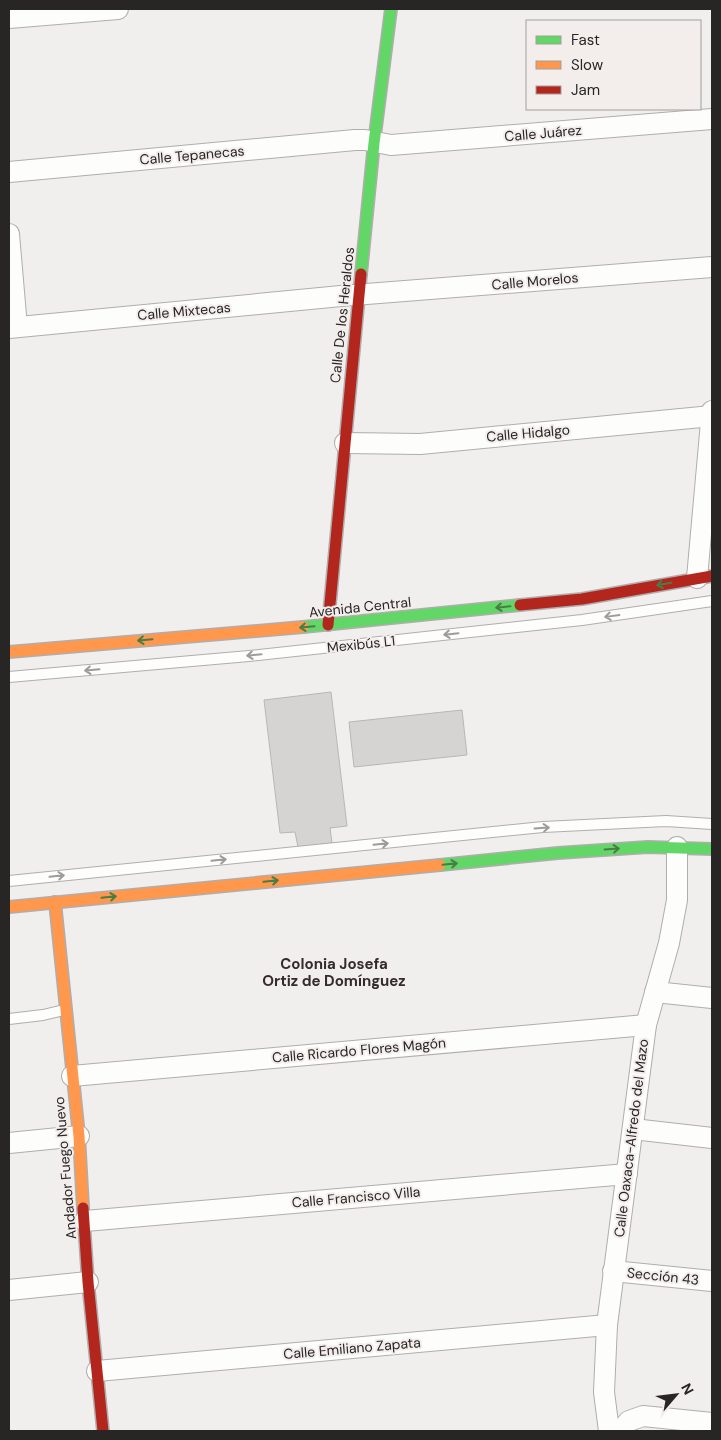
<svg xmlns="http://www.w3.org/2000/svg" width="721" height="1440" font-family="'DM Sans',sans-serif">
  <rect width="100%" height="100%" fill="#f1efed"/>
  <!-- building -->
  <g fill="#d6d4d3" stroke="#b9b7b6">
    <polygon points="331,692 347,826 330,828 332,843 298,847 295,832 280,833 264,700"/>
    <polygon points="462,710 467,755 354,767 349,722"/>
  </g>
  <g fill="none" stroke-linecap="round" stroke-linejoin="round">
    <!-- lane casing -->
    <g stroke="#b0aead" stroke-width="12">
      <g id="lane">
        <polyline points="9,677 249,656 582,620 712,601"/>
        <polyline points="9,881 543,827 666,821 712,824"/>
        <polyline points="9,1019 43,1015 64,1010"/>
      </g>
    </g>
    <!-- street casing -->
    <g stroke="#b0aead" stroke-width="22">
      <g id="street">
        <polyline points="9,18 118,9"/>
        <polyline points="9,172 355,140 365,140 391,145 712,119"/>
        <polyline points="9,234 17,327"/>
        <polyline points="9,328 341,296 712,267"/>
        <polyline points="345,443 420,444 712,416"/>
        <polyline points="697,578 712,411"/>
        <polyline points="655,992 712,998"/>
        <polyline points="72,1076 646,1025"/>
        <polyline points="633,1129 712,1138"/>
        <polyline points="9,1143 79,1136"/>
        <polyline points="85,1221 627,1174"/>
        <polyline points="613,1271 712,1281"/>
        <polyline points="9,1290 88,1282"/>
        <polyline points="97,1371 607,1325"/>
        <polyline points="609,1431 604,1392 607,1325 646,1025 669,943 677,900 677,847"/>
        <polyline points="620,1431 629,1421 643,1416 712,1423"/>
      </g>
    </g>
    <!-- fast casing -->
    <g stroke="#b0aead" stroke-width="14">
      <g id="fast">
        <polyline points="361,274 374,143 391,9"/>
        <polyline points="303,627 520,605"/>
        <polyline points="440,865 558,853 648,847 712,849"/>
      </g>
    </g>
    <!-- slow casing -->
    <g stroke="#b0aead" stroke-width="14">
      <g id="slow">
        <polyline points="9,652 303,627"/>
        <polyline points="55,902 79,1136 83,1208"/>
        <polyline points="9,907 440,865"/>
      </g>
    </g>
    <!-- jam casing -->
    <g stroke="#b0aead" stroke-width="14">
      <g id="jam">
        <polyline points="520,605 582,599 712,576"/>
        <polyline points="328,625 361,274"/>
        <polyline points="83,1208 88,1282 103,1431"/>
      </g>
    </g>
    <!-- lane -->
    <use href="#lane" stroke="#fdfdfc" stroke-width="10"/>
    <!-- street -->
    <use href="#street" stroke="#fdfdfc" stroke-width="20"/>
    <!-- fast -->
    <use href="#fast" stroke="#63d668" stroke-width="11"/>
    <!-- slow -->
    <use href="#slow" stroke="#ff974d" stroke-width="11"/>
    <!-- jam -->
    <use href="#jam" stroke="#b3261e" stroke-width="11"/>
  </g>
  <!-- one-way arrows -->
  <defs><path id="oneway-shaft" d="M-6 0H5M1.5-3L5.5 0L1.5 3" fill="none" stroke-width="1.6" stroke-linecap="round" stroke-linejoin="round" transform="scale(1.25)"/></defs>
  <g stroke="#467e46">
    <use href="#oneway-shaft" transform="translate(664 584) rotate(170)"/>
    <use href="#oneway-shaft" transform="translate(503 607) rotate(174)"/>
    <use href="#oneway-shaft" transform="translate(307 627) rotate(175)"/>
    <use href="#oneway-shaft" transform="translate(145 640) rotate(175)"/>
    <use href="#oneway-shaft" transform="translate(612 849) rotate(-4)"/>
    <use href="#oneway-shaft" transform="translate(450 864) rotate(-6)"/>
    <use href="#oneway-shaft" transform="translate(271 881) rotate(-6)"/>
    <use href="#oneway-shaft" transform="translate(109 897) rotate(-6)"/>
  </g>
  <g stroke="#9d9c9b">
    <use href="#oneway-shaft" transform="translate(612 616) rotate(172)"/>
    <use href="#oneway-shaft" transform="translate(451 634) rotate(174)"/>
    <use href="#oneway-shaft" transform="translate(254 655) rotate(174)"/>
    <use href="#oneway-shaft" transform="translate(92 670) rotate(175)"/>
    <use href="#oneway-shaft" transform="translate(542 828) rotate(-4)"/>
    <use href="#oneway-shaft" transform="translate(381 844) rotate(-6)"/>
    <use href="#oneway-shaft" transform="translate(219 860) rotate(-6)"/>
    <use href="#oneway-shaft" transform="translate(57 876) rotate(-6)"/>
  </g>
  <g text-anchor="middle" dominant-baseline="central" stroke-width="4" stroke-linejoin="round" paint-order="stroke">
    <!-- street labels -->
    <g font-size="14" fill="#282625" stroke="#f3eeeb">
      <text transform="translate(543 133) rotate(-5)">Calle Juárez</text>
      <text transform="translate(192 155) rotate(-5)">Calle Tepanecas</text>
      <text transform="translate(535 281) rotate(-5)">Calle Morelos</text>
      <text transform="translate(184 311) rotate(-5)">Calle Mixtecas</text>
      <text transform="translate(342 315) rotate(-84)">Calle De los Heraldos</text>
      <text transform="translate(528 433) rotate(-5)">Calle Hidalgo</text>
      <text transform="translate(360 607) rotate(-6)">Avenida Central</text>
      <text transform="translate(361 644) rotate(-6)">Mexibús L1</text>
      <text transform="translate(359 1050) rotate(-5)">Calle Ricardo Flores Magón</text>
      <text transform="translate(631 1138) rotate(-83)">Calle Oaxaca-Alfredo del Mazo</text>
      <text transform="translate(65 1168) rotate(-95)">Andador Fuego Nuevo</text>
      <text transform="translate(356 1197) rotate(-5)">Calle Francisco Villa</text>
      <text transform="translate(663 1276) rotate(6)">Sección 43</text>
      <text transform="translate(352 1348) rotate(-5)">Calle Emiliano Zapata</text>
    </g>
    <!-- neighbourhood labels -->
    <g font-size="15" font-weight="bold" fill="#322d2c" stroke="#f3eeeb">
      <text x="334" y="964">Colonia Josefa<tspan x="334" dy="17">Ortiz de Domínguez</tspan></text>
    </g>
  </g>
  <!-- border -->
  <rect width="721" height="1440" fill="none" stroke="#282625" stroke-width="20"/>
  <!-- legend -->
  <rect x="526" y="20" width="175" height="90" fill="#f3eeeb" stroke="#a29e9c"/>
  <rect x="536" y="36" width="25" height="8" fill="#63d668" stroke="#a29e9c"/>
  <text x="571" y="45" font-size="15" fill="#282625">Fast</text>
  <rect x="536" y="61" width="25" height="8" fill="#ff974d" stroke="#a29e9c"/>
  <text x="571" y="70" font-size="15" fill="#282625">Slow</text>
  <rect x="536" y="86" width="25" height="8" fill="#b3261e" stroke="#a29e9c"/>
  <text x="571" y="95" font-size="15" fill="#282625">Jam</text>
  <!-- north arrow -->
  <g transform="translate(676 1395) rotate(62)" stroke="#f3eeeb" stroke-width="4" paint-order="stroke">
  <path d="M0-4L9 19L0 12L-9 19Z" fill="#282625"/>
  <text y="-8" font-size="14" font-weight="bold" text-anchor="middle" fill="#282625">N</text>
  </g>
</svg>
